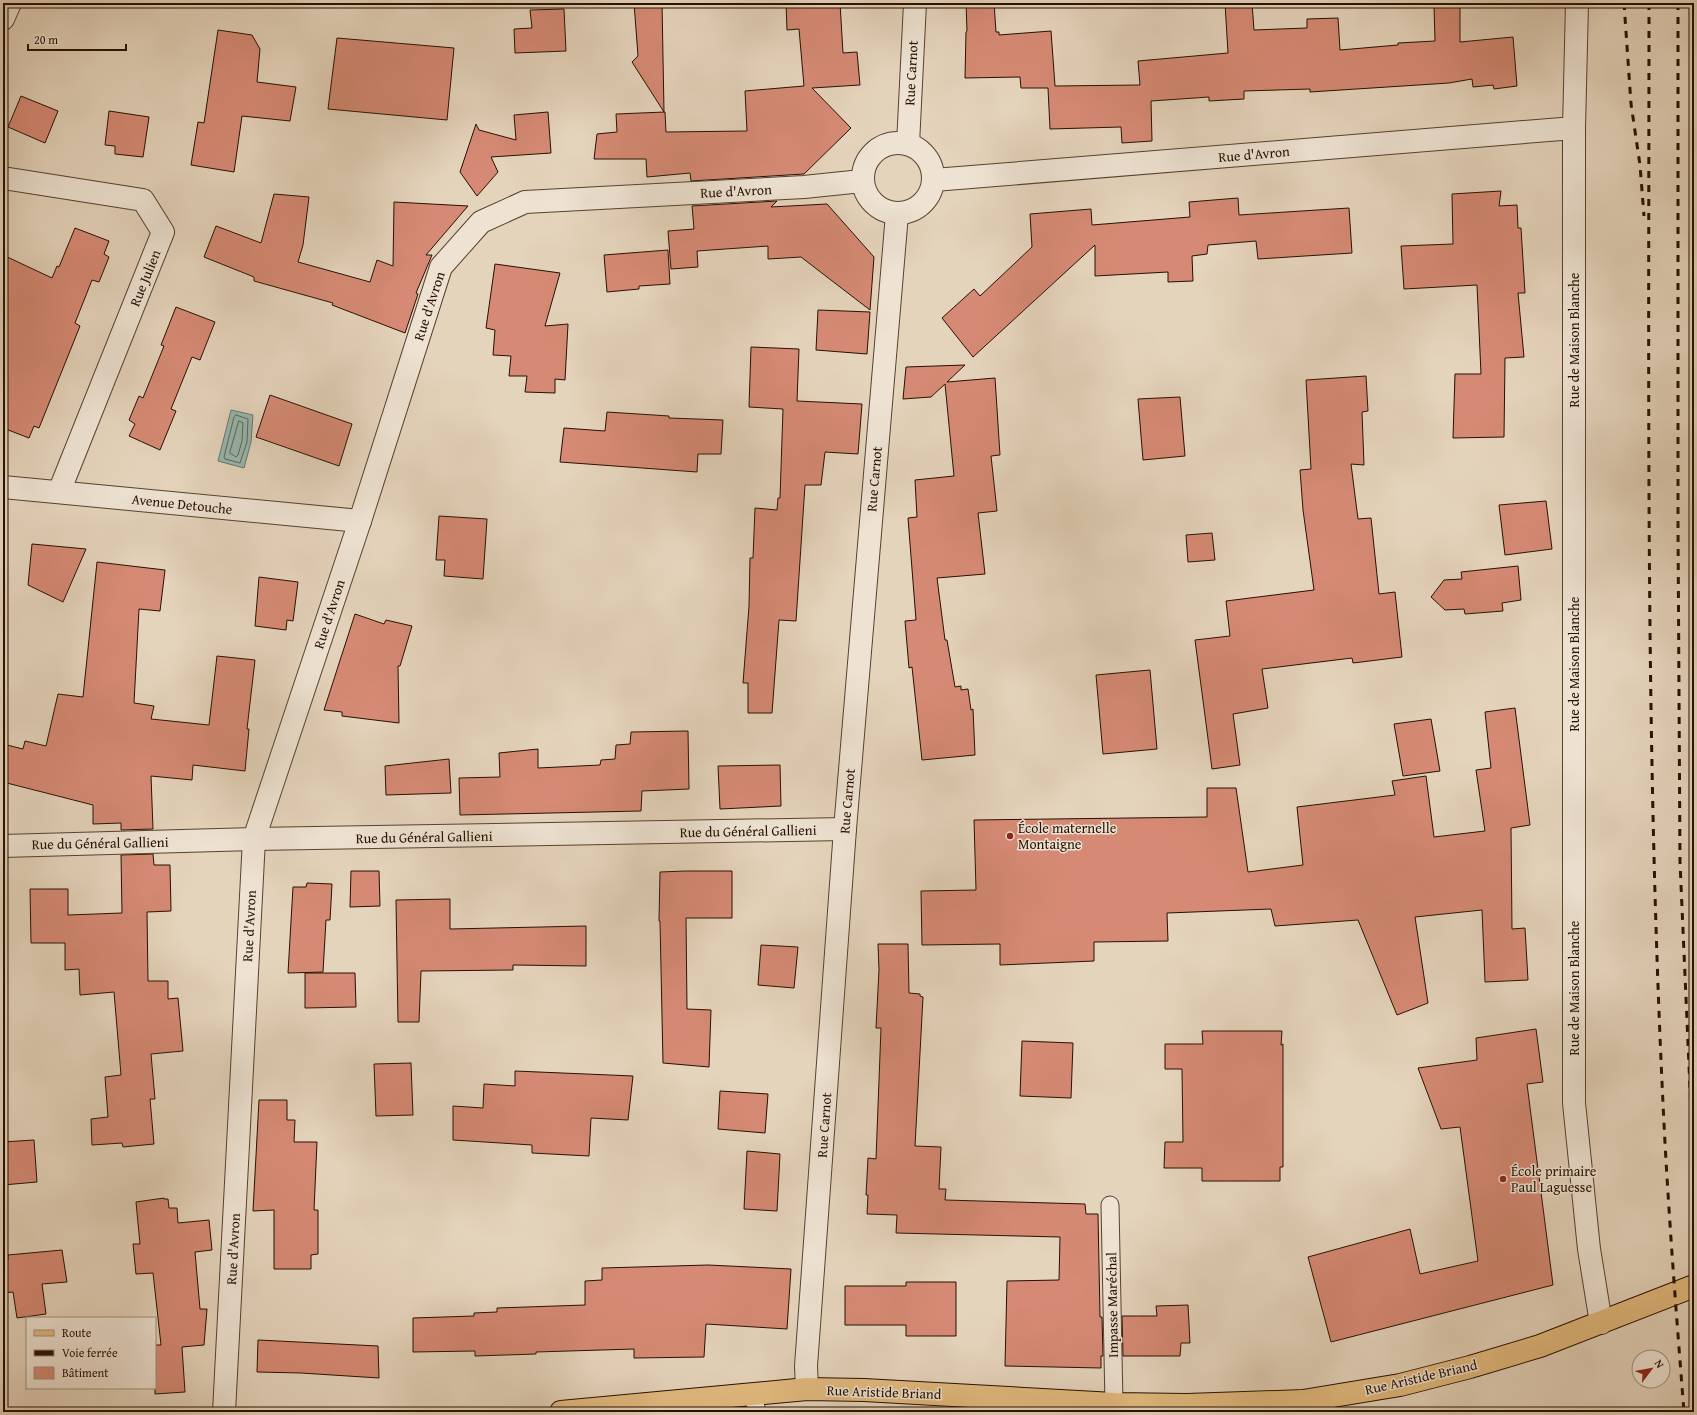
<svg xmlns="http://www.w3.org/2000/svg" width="1697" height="1415" font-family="'Gentium Book Plus',serif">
  <rect width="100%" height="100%" fill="#e5d4bc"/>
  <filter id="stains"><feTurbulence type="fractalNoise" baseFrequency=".005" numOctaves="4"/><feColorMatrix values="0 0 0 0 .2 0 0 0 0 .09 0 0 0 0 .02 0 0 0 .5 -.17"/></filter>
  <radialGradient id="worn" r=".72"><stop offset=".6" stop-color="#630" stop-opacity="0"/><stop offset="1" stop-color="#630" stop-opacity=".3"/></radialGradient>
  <!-- water -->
  <polygon fill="#96b8b0" stroke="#69756a" points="231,410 253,415 251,442 244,468 218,461"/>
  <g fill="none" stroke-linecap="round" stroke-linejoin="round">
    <!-- shore -->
    <g stroke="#5e6458" stroke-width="1">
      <polygon points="236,415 248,419 247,442 240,463 225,459 224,457 234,417"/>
      <polygon points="239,421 243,423 242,441 238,455 236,457 230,453"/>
    </g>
  </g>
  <!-- building -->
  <g fill="#d68a75" stroke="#261000">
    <polygon points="634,3 662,3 664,112 632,62 638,56"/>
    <polygon points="786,3 840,3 843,53 857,52 860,85 812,88 851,128 804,174 691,181 690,173 647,177 646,159 594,159 597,134 617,132 616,114 665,112 666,132 747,131 745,91 804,86 799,29 787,30"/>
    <polygon points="966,3 994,3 996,32 999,32 999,35 1051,31 1055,86 1140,85 1138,61 1228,53 1225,3 1252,3 1254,30 1307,28 1307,19 1338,18 1340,50 1398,45 1398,43 1435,41 1434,5 1460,4 1460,42 1513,37 1517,86 1494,89 1493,85 1473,87 1472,79 1449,83 1310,92 1310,89 1244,91 1244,99 1209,101 1209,97 1151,101 1152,141 1122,143 1121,127 1050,129 1048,88 1021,88 1020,77 965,78 966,32 967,31"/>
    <polygon points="564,9 566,51 515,53 514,29 532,28 530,10"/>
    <polygon points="218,30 252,35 260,49 257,82 296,87 290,121 242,116 234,172 191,165 198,122 204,123"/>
    <polygon points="337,38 454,48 447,120 328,109"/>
    <polygon points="21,96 58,111 45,143 8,127"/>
    <polygon points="109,111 149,117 143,157 115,154 115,146 105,145"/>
    <polygon points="548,112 551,153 491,157 498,172 477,196 460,172 476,124 479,130 516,140 514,115"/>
    <polygon points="1501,191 1499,206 1517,205 1518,228 1521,228 1525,293 1518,293 1524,357 1505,358 1504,437 1453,438 1455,374 1481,374 1477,285 1404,289 1401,246 1453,244 1452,194"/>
    <polygon points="274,194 309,197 303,245 298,262 370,282 377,260 393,266 394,202 468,206 426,255 432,255 416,293 418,294 405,333 332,305 333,303 254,281 254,277 204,257 216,226 261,243"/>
    <polygon points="1238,198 1239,215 1349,208 1352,253 1258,259 1256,241 1208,245 1207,254 1192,256 1193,281 1168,282 1168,272 1095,276 1095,245 973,357 942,318 974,289 980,296 1032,247 1030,214 1091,209 1092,225 1190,217 1189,202"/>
    <polygon points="777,201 771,207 827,204 874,257 870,310 801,257 768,259 768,246 697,251 698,267 671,269 668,231 694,229 692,206"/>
    <polygon points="75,228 109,241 104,254 109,257 99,282 92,280 75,323 80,326 39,428 34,426 29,438 3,428 3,255 52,278 57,266 59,267"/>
    <polygon points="668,250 670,284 639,286 639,289 607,292 604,255"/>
    <polygon points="495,264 560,273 545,326 568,324 565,380 555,379 555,393 525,392 527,376 509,376 511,356 493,355 495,330 486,328"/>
    <polygon points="176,307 215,322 200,360 192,357 171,409 176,411 160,450 129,436 135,424 129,420 139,396 143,398 164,346 161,345"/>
    <polygon points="818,310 870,312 867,354 816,350"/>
    <polygon points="751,347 799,349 797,401 862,404 858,454 825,452 821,485 805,485 796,621 779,620 772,713 748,713 748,683 743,683 749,606 750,558 753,558 755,508 777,510 778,498 780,498 783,409 749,407"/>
    <polygon points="965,365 947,382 995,378 1000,455 991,456 997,511 978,513 985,574 937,578 945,640 947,640 955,687 961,686 961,690 968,689 971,710 973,709 975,755 922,760 912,667 909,668 905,621 916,620 908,518 917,517 915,480 954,476 945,384 931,397 903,399 906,367"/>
    <polygon points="1366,376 1368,411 1362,412 1364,465 1351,464 1358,519 1371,518 1379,594 1395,592 1402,657 1353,663 1352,658 1262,669 1268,708 1233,714 1240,765 1212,769 1195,640 1230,636 1226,601 1314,590 1303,510 1300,470 1311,469 1306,380"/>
    <polygon points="270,395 352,424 339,466 256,437"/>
    <polygon points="1180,397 1185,456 1143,460 1138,399"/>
    <polygon points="607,412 669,416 669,418 723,420 721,454 698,454 697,472 560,462 564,428 605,431"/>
    <polygon points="1546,501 1552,549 1505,555 1499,505"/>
    <polygon points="439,516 487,519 483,579 444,576 445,560 436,560"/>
    <polygon points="1212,533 1215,560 1188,562 1186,535"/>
    <polygon points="32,544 86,549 63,602 28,585"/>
    <polygon points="97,562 165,570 160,611 139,609 134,703 154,706 151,719 209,725 217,656 255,660 247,729 249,729 245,771 193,765 192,780 151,776 153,829 121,830 121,823 93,824 93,805 3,782 3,744 23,749 25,741 46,746 58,694 83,697"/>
    <polygon points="1518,566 1521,600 1502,603 1503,611 1465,614 1464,609 1445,610 1431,597 1444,580 1462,579 1461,572"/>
    <polygon points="259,577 298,582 293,621 287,620 286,630 255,626"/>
    <polygon points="355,614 384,624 386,620 412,626 400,666 398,666 399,723 342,716 342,712 324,710"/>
    <polygon points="1150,670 1157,749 1103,754 1096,675"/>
    <polygon points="1515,708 1530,825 1511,828 1512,929 1525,928 1528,980 1485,982 1482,910 1415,917 1428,1003 1397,1015 1358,920 1275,926 1271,909 1167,913 1168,941 1094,942 1094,961 1000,965 1000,944 922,945 921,891 976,890 974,820 1207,817 1207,788 1236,788 1248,872 1303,865 1297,807 1395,795 1392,781 1426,776 1434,837 1485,831 1476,770 1491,768 1485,712"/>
    <polygon points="1431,719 1440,771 1403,776 1394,724"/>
    <polygon points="688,731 689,789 642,791 641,811 460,815 459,778 500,777 499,753 538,749 538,768 600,765 601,760 615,759 616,745 630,744 631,732"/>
    <polygon points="449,759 451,793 386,795 385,766"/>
    <polygon points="780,765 781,806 720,809 718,766"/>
    <polygon points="153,854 154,865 170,865 171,911 147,912 148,981 168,981 168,999 178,998 183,1051 151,1054 155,1099 150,1099 154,1144 123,1147 122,1143 92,1145 91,1119 108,1117 105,1077 121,1075 114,992 80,995 79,969 65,970 65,943 31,943 30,889 68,889 68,915 122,913 121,855"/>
    <polygon points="351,871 379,871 380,906 350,907"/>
    <polygon points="685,871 732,871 732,918 686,918 687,1009 711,1010 709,1067 663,1063 660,921 659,921 660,872"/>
    <polygon points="307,883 332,884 330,920 326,920 323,972 288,973 293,887 306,887"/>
    <polygon points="450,899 450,929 586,926 586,966 513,965 513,970 421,971 419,1022 398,1022 396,900"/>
    <polygon points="878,944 908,944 909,993 920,994 920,996 923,997 915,1146 941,1147 939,1189 946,1189 945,1200 1085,1204 1086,1214 1098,1214 1100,1317 1102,1317 1103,1356 1101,1356 1101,1368 1005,1366 1007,1281 1059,1280 1060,1237 896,1233 897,1215 867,1214 868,1195 866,1195 868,1158 876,1159 881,1028 876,1028 879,970"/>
    <polygon points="761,945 798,947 794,988 758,985"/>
    <polygon points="305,973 355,973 356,1007 305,1008"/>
    <polygon points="1536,1029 1543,1082 1527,1084 1553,1285 1331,1342 1308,1257 1410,1229 1420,1274 1478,1261 1460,1127 1441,1129 1418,1068 1477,1060 1476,1038"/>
    <polygon points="1202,1031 1282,1031 1281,1045 1283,1044 1283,1167 1280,1167 1280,1181 1202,1181 1202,1168 1164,1168 1165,1142 1183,1142 1182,1069 1165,1069 1165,1044 1203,1044"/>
    <polygon points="1022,1041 1073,1043 1071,1098 1020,1096"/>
    <polygon points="411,1063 413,1115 376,1116 374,1064"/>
    <polygon points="515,1071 633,1076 628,1120 591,1118 589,1156 532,1153 532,1145 453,1140 453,1106 483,1108 484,1084 515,1086"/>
    <polygon points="720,1091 768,1094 765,1133 718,1129"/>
    <polygon points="259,1100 287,1100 287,1120 295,1120 294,1142 317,1142 314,1210 318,1210 318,1254 311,1255 311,1269 274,1269 274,1210 253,1211"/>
    <polygon points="34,1140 37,1182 3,1185 3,1142"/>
    <polygon points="747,1151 780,1154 777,1211 744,1209"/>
    <polygon points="164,1198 164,1199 168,1199 169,1208 177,1208 178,1223 209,1220 212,1250 195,1252 200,1309 207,1309 204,1345 182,1347 185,1392 155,1394 155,1345 161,1345 153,1273 136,1274 133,1244 140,1244 136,1202"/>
    <polygon points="62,1250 67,1282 42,1284 46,1314 17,1318 13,1292 3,1293 3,1261 8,1260 8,1255"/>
    <polygon points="708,1265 791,1269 787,1329 706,1324 704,1357 634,1358 634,1349 536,1352 536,1354 475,1356 475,1351 413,1352 413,1318 474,1316 474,1313 497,1312 497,1308 585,1305 585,1281 602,1280 602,1268"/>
    <polygon points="906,1282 956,1282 956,1336 906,1336 906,1325 845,1325 845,1286 906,1286"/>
    <polygon points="1188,1305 1190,1343 1181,1343 1180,1356 1123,1356 1122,1316 1157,1316 1156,1306"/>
    <polygon points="258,1340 378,1346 379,1378 301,1373 257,1372"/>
  </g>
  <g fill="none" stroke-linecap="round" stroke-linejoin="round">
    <!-- lane casing -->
    <g stroke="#56412f" stroke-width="19">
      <g id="lane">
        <polyline points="1110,1205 1114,1404"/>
        <polyline points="753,1394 757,1412"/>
      </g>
    </g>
    <!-- street casing -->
    <g stroke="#56412f" stroke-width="24">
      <g id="street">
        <polyline points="1577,3 1574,128 1574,1103 1589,1249 1601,1323"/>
        <polyline points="3,19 10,3"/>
        <circle cx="898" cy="178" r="35"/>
        <polyline points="908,144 915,3"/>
        <polyline points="3,178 143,200 163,232 59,492"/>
        <polyline points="934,180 1574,128"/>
        <polyline points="3,487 360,521"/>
        <polyline points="3,846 254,839 845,829"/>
        <polyline points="807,1389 806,1366 845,829 897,214"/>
        <polyline points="224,1412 254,839 360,521 441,267 481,222 525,202 804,187 862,181"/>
      </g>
    </g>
    <!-- primary casing -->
    <g stroke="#261000" stroke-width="24">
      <polyline id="primary" points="561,1412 807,1389 864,1390 1114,1404 1187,1405 1303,1401 1400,1385 1470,1367 1540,1346 1694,1286"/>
    </g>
    <!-- lane -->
    <use href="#lane" stroke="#eee3d3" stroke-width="17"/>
    <!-- street -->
    <use href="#street" stroke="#eee3d3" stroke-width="22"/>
    <!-- primary -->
    <use href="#primary" stroke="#e2ba7e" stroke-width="22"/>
    <!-- rail -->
    <g stroke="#261000" stroke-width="3" stroke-dasharray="7 7" stroke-linecap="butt">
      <polyline points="1624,3 1631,104 1640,165 1644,216"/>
      <path d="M1649 3C1649 383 1645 764 1665 1143 1670 1233 1677 1323 1684 1412"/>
      <polyline points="1678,3 1678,524 1680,862 1694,1179"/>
    </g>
  </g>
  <!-- markers -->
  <g fill="#8f2418" stroke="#eee3d3" stroke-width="1.5">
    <circle cx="1010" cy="836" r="4"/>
    <circle cx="1503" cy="1179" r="4"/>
  </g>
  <g text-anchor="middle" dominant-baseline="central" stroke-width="3" stroke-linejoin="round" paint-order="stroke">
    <!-- street labels -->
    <g font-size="14" fill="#261000" stroke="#eee3d3">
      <text transform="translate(911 73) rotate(-87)">Rue Carnot</text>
      <text transform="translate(1254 154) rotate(-5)">Rue d'Avron</text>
      <text transform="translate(736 191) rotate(-3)">Rue d'Avron</text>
      <text transform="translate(145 278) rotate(-68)">Rue Julien</text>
      <text transform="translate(429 306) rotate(-72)">Rue d'Avron</text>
      <text transform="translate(1574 340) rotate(-90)">Rue de Maison Blanche</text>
      <text transform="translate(874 479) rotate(-85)">Rue Carnot</text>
      <text transform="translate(182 504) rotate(6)">Avenue Detouche</text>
      <text transform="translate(329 614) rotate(-72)">Rue d'Avron</text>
      <text transform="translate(1574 664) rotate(-90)">Rue de Maison Blanche</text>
      <text transform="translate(847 801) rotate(-85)">Rue Carnot</text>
      <text transform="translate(748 831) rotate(-1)">Rue du Général Gallieni</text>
      <text transform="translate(424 837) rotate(-1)">Rue du Général Gallieni</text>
      <text transform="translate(100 843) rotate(-1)">Rue du Général Gallieni</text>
      <text transform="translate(249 926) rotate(-87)">Rue d'Avron</text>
      <text transform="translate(1574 988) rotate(-90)">Rue de Maison Blanche</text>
      <text transform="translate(824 1125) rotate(-86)">Rue Carnot</text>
      <text transform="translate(233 1249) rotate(-87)">Rue d'Avron</text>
      <text transform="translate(1112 1305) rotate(-91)">Impasse Maréchal</text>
      <text transform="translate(1421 1377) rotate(-13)">Rue Aristide Briand</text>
      <text transform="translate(884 1392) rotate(2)">Rue Aristide Briand</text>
    </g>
    <!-- poi labels -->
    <g font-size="14" fill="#261000" stroke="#eee3d3" text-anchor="start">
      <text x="1018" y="828">École maternelle<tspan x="1018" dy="16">Montaigne</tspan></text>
      <text x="1511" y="1171">École primaire<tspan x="1511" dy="16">Paul Laguesse</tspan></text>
    </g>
  </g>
  <!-- margin -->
  <rect width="1697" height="1415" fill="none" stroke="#e5d4bc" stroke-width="16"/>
  <rect x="4" y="4" width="1689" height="1407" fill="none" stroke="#261000" stroke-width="2"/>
  <rect x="8" y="8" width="1681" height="1399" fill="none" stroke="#261000"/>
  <!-- legend -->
  <rect x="26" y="1317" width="130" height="72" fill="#eee3d3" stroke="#9e8f7f"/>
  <rect x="34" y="1330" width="20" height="6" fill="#e2ba7e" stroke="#9e8f7f"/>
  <text x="62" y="1337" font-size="12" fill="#261000">Route</text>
  <rect x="34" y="1350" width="20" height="6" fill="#261000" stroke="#9e8f7f"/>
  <text x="62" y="1357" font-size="12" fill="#261000">Voie ferrée</text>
  <rect x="34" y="1367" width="20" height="12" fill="#d68a75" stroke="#9e8f7f"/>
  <text x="62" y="1377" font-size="12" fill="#261000">Bâtiment</text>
  <!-- north arrow -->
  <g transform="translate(1651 1369) rotate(58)"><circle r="19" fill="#eee3d3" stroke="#9e8f7f"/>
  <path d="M0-3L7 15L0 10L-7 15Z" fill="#8f2418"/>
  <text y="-6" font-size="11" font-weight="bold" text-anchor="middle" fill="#261000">N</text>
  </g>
  <!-- scale -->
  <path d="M28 44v6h98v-6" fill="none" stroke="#261000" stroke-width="2"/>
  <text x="34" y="44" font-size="12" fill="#261000" stroke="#eee3d3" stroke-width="3" paint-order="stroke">20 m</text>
  <rect width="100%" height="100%" filter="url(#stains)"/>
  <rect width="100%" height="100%" fill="url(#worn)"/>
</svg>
